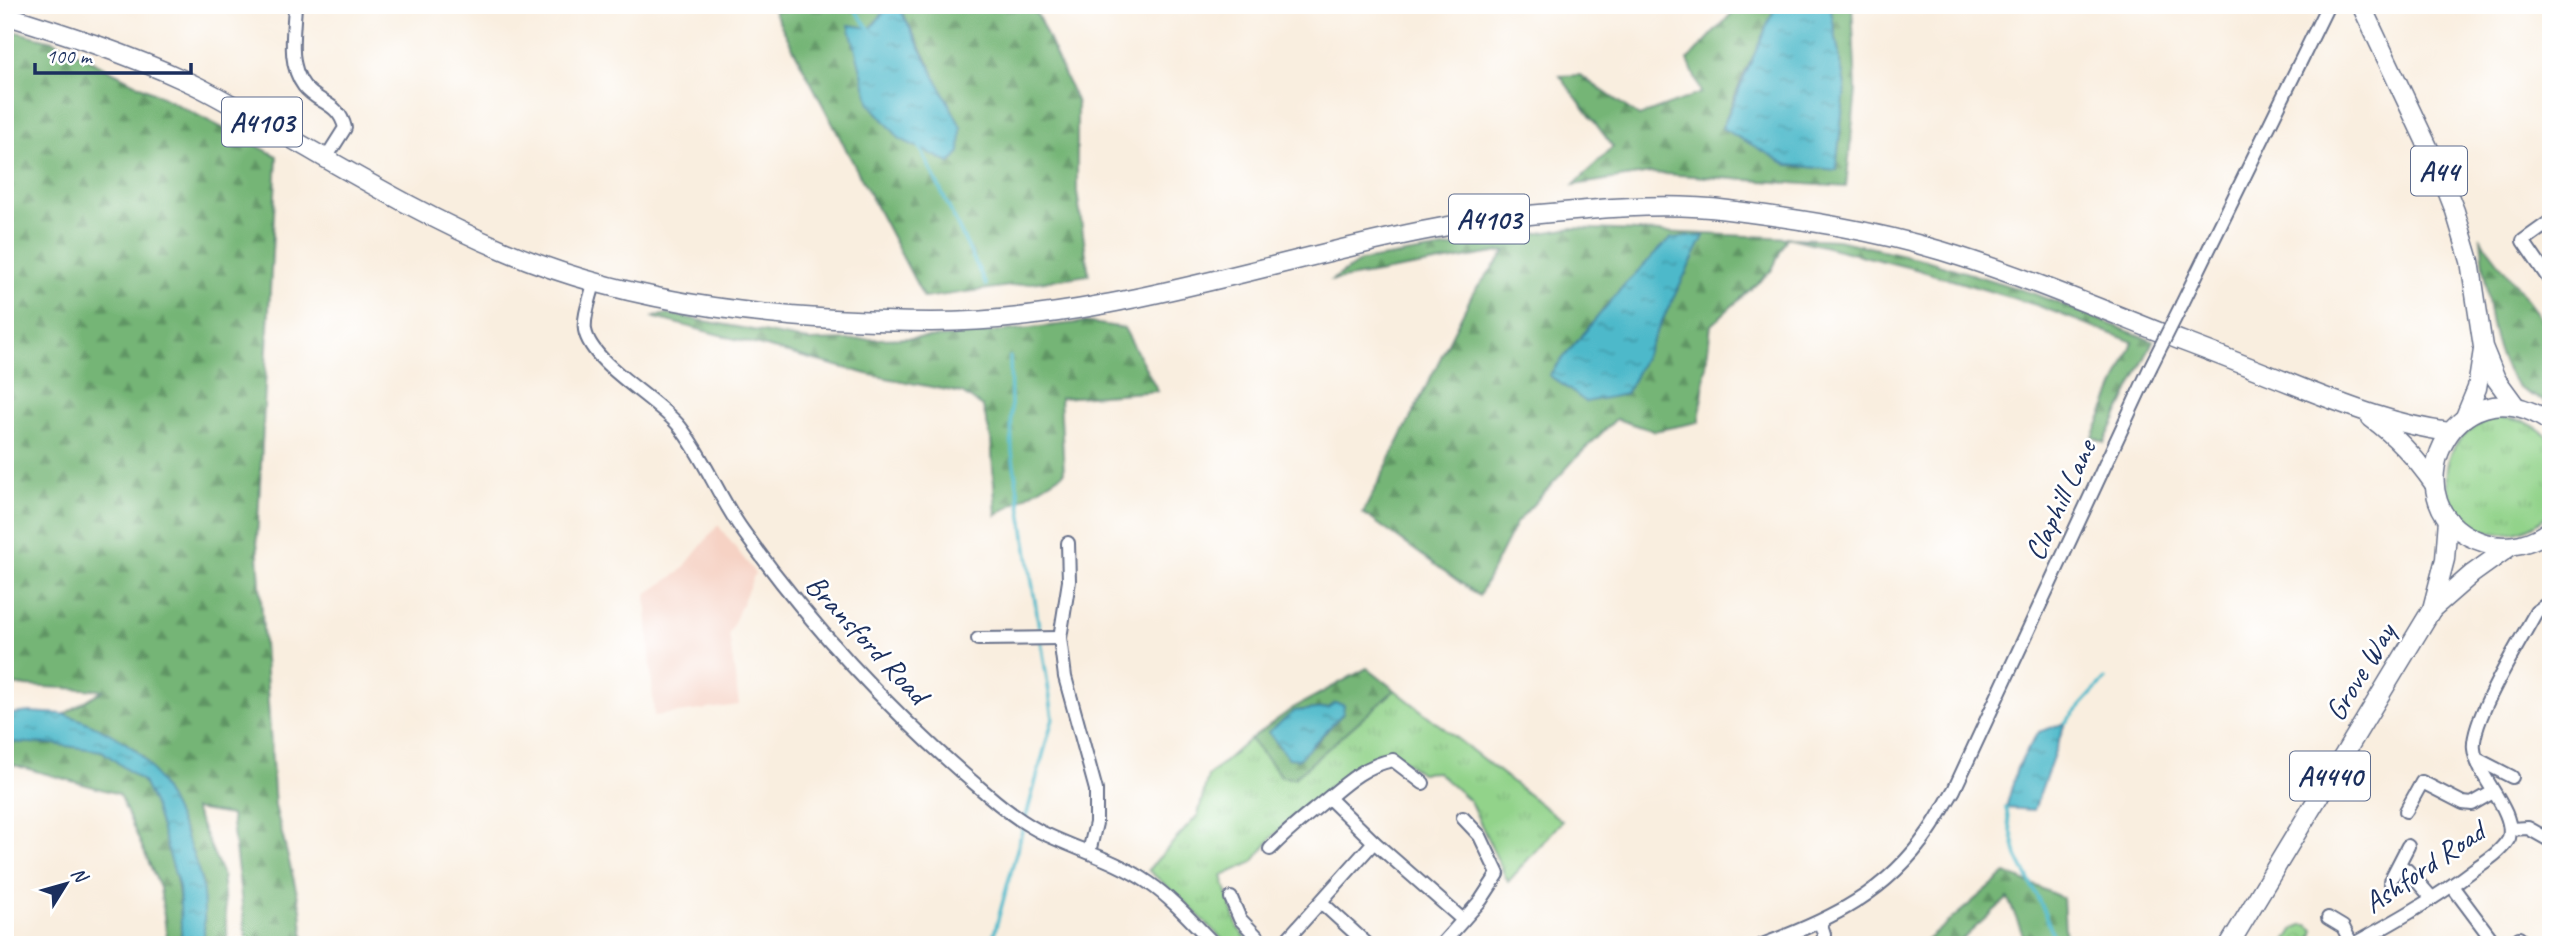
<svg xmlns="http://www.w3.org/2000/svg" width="2556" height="950" font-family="Caveat,sans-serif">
  <defs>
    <pattern id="grass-tufts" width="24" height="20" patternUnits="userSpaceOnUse" patternTransform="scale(1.75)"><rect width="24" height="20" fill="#92d38a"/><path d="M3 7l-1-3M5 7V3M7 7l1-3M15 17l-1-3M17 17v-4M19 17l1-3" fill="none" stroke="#7db57a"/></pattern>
    <pattern id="forest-firs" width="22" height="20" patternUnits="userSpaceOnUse" patternTransform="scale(1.75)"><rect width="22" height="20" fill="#75b576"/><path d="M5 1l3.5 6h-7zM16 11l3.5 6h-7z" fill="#5f9464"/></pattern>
    <pattern id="park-crowns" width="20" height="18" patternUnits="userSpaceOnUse" patternTransform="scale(1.75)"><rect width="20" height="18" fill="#92d38a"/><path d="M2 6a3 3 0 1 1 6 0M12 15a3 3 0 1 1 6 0" fill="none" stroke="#7db57a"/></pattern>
    <pattern id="water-ripples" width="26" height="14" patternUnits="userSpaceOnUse" patternTransform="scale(1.75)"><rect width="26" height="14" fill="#4eb9ca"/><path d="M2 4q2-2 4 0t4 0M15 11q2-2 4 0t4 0" fill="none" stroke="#4097a7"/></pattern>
  </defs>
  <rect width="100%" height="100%" fill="#fff"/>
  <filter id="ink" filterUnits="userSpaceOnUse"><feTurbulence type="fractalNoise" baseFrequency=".0143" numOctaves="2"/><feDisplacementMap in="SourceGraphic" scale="14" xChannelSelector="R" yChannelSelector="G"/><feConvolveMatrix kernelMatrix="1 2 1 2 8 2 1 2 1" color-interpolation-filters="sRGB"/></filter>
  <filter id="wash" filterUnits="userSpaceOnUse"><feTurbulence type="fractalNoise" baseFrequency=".00686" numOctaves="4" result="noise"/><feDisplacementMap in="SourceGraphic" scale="28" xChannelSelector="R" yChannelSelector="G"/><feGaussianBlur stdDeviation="1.57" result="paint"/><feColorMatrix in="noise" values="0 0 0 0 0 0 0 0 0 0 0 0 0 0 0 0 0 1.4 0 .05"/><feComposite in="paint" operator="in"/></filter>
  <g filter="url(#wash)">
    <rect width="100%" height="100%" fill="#f9eedf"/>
    <!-- built -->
    <polygon fill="#f6d2c4" points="718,525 755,573 729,634 739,705 654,716 646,594 680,572"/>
    <!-- grass -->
    <g fill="url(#grass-tufts)" stroke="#568174" stroke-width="2">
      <path d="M2498 418C2519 418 2538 424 2551 441V511C2542 521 2532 528 2519 531 2444 550 2412 438 2498 418Z"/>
      <polygon points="1395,690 1562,821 1508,882 1470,801 1437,772 1421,773 1394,753 1342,777 1275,834 1253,862 1222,876 1238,928 1252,945 1228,945 1183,900 1148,870 1198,815 1208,776 1250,739 1282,777 1294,778"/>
    </g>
    <!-- forest -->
    <g fill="url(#forest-firs)" stroke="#48726a" stroke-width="2" fill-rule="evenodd">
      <polygon points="782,5 890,5 871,28 850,26 930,65 898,5 1029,5 1038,16 1077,103 1077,192 1089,275 924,298 772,8"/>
      <polygon points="1729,5 1776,5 1773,21 1744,74 1722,128 1836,170 1845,87 1830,5 1852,5 1856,91 1846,187 1651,173 1574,185 1613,147 1560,76 1580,75 1639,116 1701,93 1688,60 1735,10"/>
      <polygon points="5,29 53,41 277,156 257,540 275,806 301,909 304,945 247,945 231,815 194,809 222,873 228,945 204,945 186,837 165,792 135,749 63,715 103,690 5,685"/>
      <polygon points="1572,228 1838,240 1926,260 2032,293 2153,341 2104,443 2093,437 2133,342 2036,305 1915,269 1787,237 1772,270 1711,325 1699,422 1654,431 1616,419 1575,459 1516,523 1479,596 1363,513 1473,293 1506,251 1330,281 1361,261"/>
      <path d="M2481 239 2551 332V405C2541 399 2525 394 2518 386 2489 356 2486 280 2481 239Z"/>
      <polygon points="668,314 810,341 946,337 1085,322 1124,328 1158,391 1060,398 1064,473 996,515 991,439 983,407 962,393 871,375 652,317"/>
      <path d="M1367 668 1395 690 1294 778 1282 777 1250 739 1293 708ZM1327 708 1343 713 1314 745 1295 711Z"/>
      <path d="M5 742C31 743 78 742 101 751 109 754 138 776 143 783 165 812 186 906 181 942L168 944 160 888 119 794 14 765H5Z"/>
      <polygon points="2006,873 2063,898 2066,945 2027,945 2008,898 1956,945 1921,945"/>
    </g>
    <!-- park -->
    <polygon fill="url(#park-crowns)" stroke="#568174" stroke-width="2" points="2302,925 2308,925 2314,930 2312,937 2303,945 2284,945 2293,930"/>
    <!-- water -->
    <g fill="url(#water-ripples)" stroke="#347494" stroke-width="2">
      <polygon points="890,5 898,5 961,127 960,152 950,163 900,139 870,104 849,25 871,28"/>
      <polygon points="1776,5 1830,5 1845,87 1836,170 1788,165 1722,128"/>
      <polygon points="1704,236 1626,394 1586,402 1549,375 1624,285 1671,238"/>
      <polygon points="1335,703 1344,705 1343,713 1299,759 1288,758 1268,732 1295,711 1327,708"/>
      <path d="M30 712C40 713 51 713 62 714 81 718 118 736 134 749 159 768 197 854 202 886 205 905 204 926 204 945H182L179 887 154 805 143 782 102 751 52 744 5 742V715Z"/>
      <polygon points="2065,723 2034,810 2006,808 2017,768 2038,732"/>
    </g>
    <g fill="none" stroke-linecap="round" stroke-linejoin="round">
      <!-- stream -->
      <g stroke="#4eb9ca" stroke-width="3.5">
        <polyline points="851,5 871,31"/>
        <polyline points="919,145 986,285"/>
        <polyline points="2065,723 2105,679"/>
        <polyline points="2006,808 2017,856 2044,911 2057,945"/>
        <polyline points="991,945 1053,718 1012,452 1010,357"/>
      </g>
    </g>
  </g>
  <g filter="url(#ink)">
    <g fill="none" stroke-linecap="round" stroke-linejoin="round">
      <!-- minor casing -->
      <g stroke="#69728b" stroke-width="16">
        <g id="minor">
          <path d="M295 5C294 31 287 64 304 86 318 104 339 102 345 128L326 158"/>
          <polyline points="2551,221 2523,241 2551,282"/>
          <path d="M594 283C591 297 583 316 585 330 591 364 658 399 680 427 705 459 719 498 743 531 813 629 895 717 987 794 1003 808 1020 821 1039 831 1075 849 1116 860 1149 883 1174 900 1194 924 1215 945"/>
          <polyline points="2182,304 2328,5"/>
          <polyline points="1068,543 1069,581 1060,638 1065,677 1096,790 1096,823 1089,852"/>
          <polyline points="978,639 1060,638"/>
          <polyline points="2477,759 2512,777"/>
          <polyline points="1329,798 1374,842 1463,920"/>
          <polyline points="2406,811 2422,782 2463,803 2472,804 2493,792"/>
          <polyline points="2511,829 2528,828 2551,841"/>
          <path d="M1270 849C1284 834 1299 822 1315 809 1340 789 1361 766 1393 760L1423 783"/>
          <polyline points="2399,865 2407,870 2432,898"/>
          <polyline points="2390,881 2408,846"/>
          <polyline points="2452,886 2496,945"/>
          <polyline points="1231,898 1240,919 1265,945"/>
          <polyline points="1321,902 1368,945"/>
          <polyline points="2328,918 2343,927 2352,945"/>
          <polyline points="1820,922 1824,934 1823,945"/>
          <polyline points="1282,945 1374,842"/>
          <polyline points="1441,945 1481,900 1498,874 1480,836 1463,818"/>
          <path d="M1762 945C1830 920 1887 893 1929 831 1938 818 1946 803 1954 790L2150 368"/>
          <path d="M2352 945C2394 922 2435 899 2473 870 2486 861 2501 852 2509 838 2516 810 2477 778 2474 749 2470 721 2521 640 2536 612L2551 601"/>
          <polyline points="2510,945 2519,938"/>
        </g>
      </g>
      <!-- highway casing -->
      <g stroke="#69728b" stroke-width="21">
        <g id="highway">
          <polyline points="2361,5 2438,168 2455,211 2470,261 2483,347 2496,379 2515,405"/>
          <path d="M5 15C66 34 128 54 186 81 213 93 239 109 265 124 344 168 420 215 503 250 636 307 787 321 931 322 1099 322 1258 264 1422 231 1476 220 1531 214 1587 210 1633 206 1682 204 1728 210 1800 219 1872 230 1942 251 2024 276 2103 310 2182 341 2222 356 2262 372 2302 388 2350 407 2397 425 2449 432"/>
          <polyline points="2465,417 2477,388 2483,350"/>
          <path d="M2371 418C2397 437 2416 458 2434 484"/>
          <path d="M2551 423C2453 353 2382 512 2485 543 2508 550 2533 544 2551 529"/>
          <polyline points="2432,609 2472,574 2511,546"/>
          <polyline points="2229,945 2432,609 2445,559 2448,519"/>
        </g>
      </g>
      <!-- minor -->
      <use href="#minor" stroke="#fff" stroke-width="12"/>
      <!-- highway -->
      <use href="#highway" stroke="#fff" stroke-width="18"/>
      <!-- minor-bridge casing -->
      <g stroke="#69728b" stroke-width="16" stroke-linecap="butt">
        <polyline id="minor-bridge" points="2150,368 2182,304"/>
      </g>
      <!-- minor-bridge -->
      <use href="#minor-bridge" stroke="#fff" stroke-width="12"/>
    </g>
  </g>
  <g text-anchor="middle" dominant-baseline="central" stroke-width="5" stroke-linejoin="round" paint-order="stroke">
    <!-- shield labels -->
    <g fill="#fff" stroke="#5f6d8e" stroke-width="2">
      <rect x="222" y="97.5" width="80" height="49" rx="5"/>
      <rect x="2411" y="146.5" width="56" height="49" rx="5"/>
      <rect x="1449" y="194.5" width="80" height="49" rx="5"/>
      <rect x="2290" y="751.5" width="80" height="49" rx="5"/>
    </g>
    <g font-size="28" font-weight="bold" fill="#1b2f5e">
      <text x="262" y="122">A4103</text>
      <text x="2439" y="171">A44</text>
      <text x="1489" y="219">A4103</text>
      <text x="2330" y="776">A4440</text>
    </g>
    <!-- street labels -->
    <g font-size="30" fill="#1b2f5e" stroke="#fff">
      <text transform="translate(2060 500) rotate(-65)">Claphill Lane</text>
      <text transform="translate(867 639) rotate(47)">Bransford Road</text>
      <text transform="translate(2360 672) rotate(-59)">Grove Way</text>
      <text transform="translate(2424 867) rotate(-34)">Ashford Road</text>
    </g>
  </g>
  <!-- margin -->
  <rect width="2556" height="950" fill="none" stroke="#fff" stroke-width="28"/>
  <!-- north arrow -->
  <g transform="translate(66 884) rotate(53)" stroke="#ffffff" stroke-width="5" paint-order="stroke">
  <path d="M0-5L12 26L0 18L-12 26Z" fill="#1b2f5e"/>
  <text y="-10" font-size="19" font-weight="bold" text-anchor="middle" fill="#1b2f5e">N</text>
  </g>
  <!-- scale -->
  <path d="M35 63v10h156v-10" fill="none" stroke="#1b2f5e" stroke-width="3.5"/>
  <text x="46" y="63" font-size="21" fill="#1b2f5e" stroke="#ffffff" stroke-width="5" paint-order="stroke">100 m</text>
</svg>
